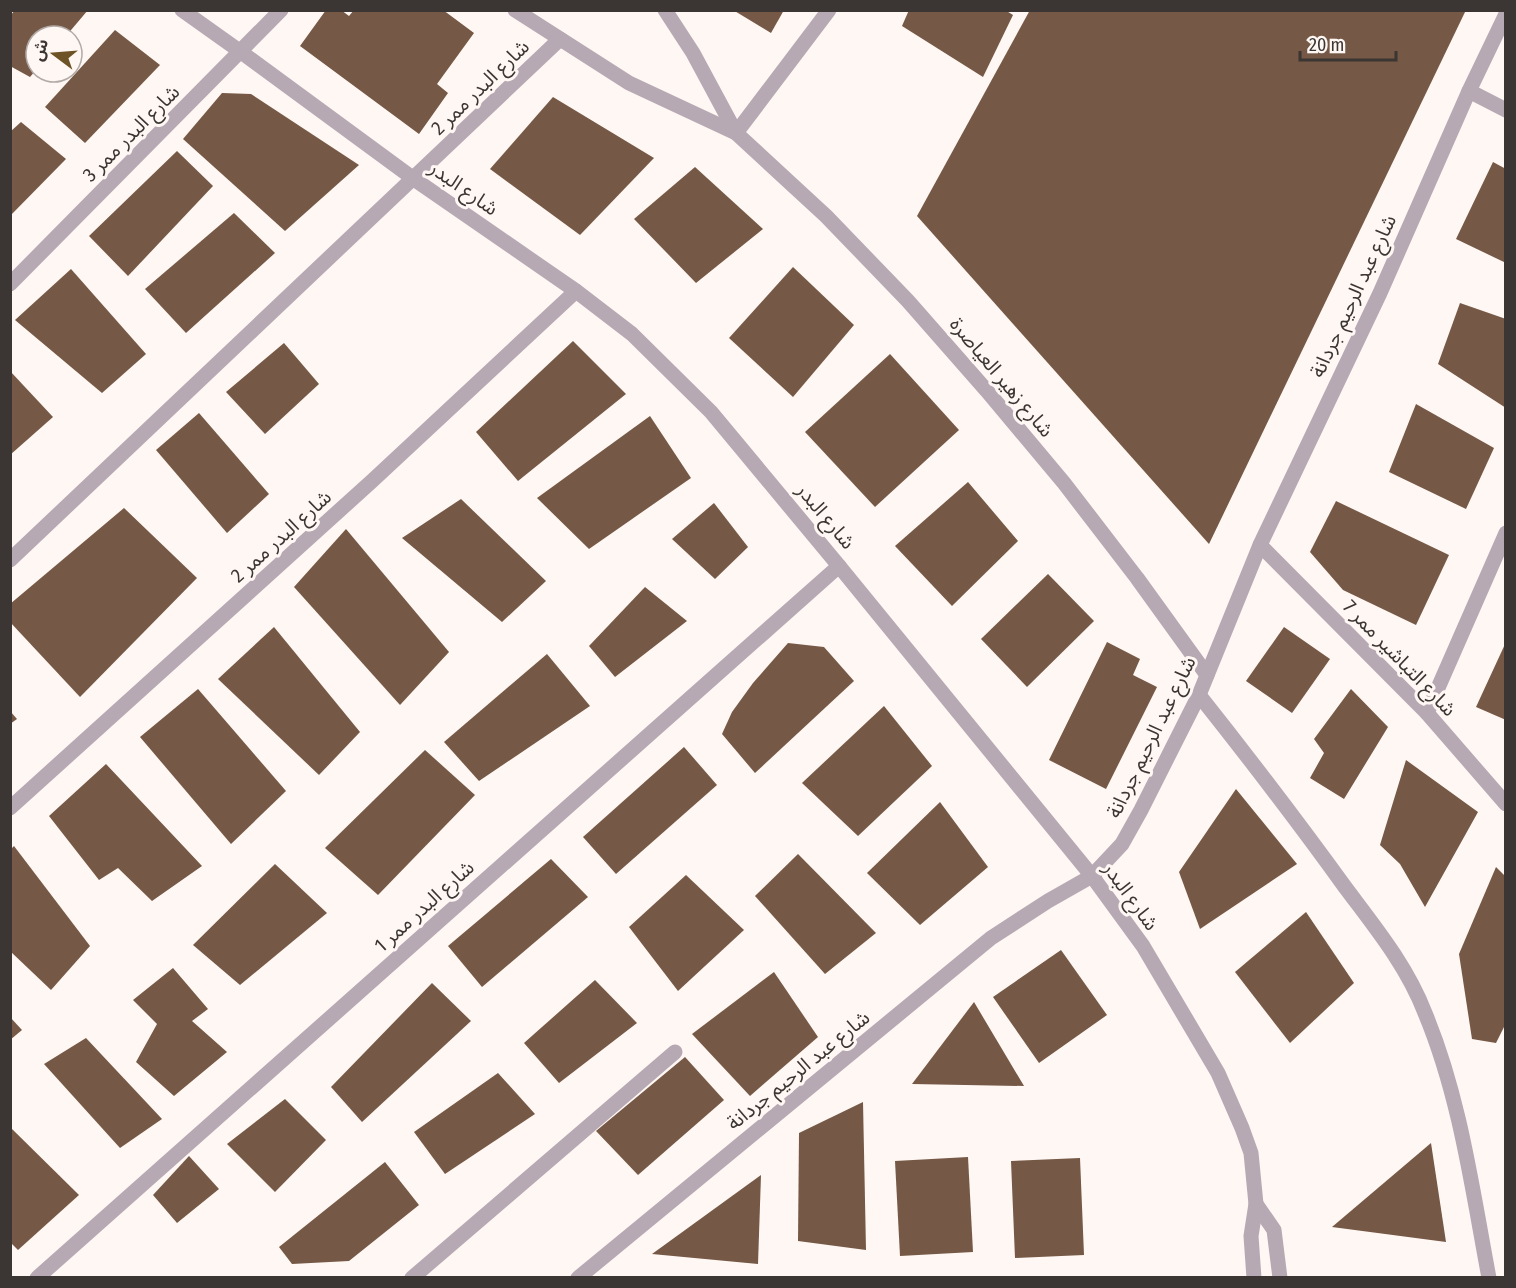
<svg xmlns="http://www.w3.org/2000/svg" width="1516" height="1288" font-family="'Fira Sans Condensed','Noto Sans Arabic',sans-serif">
  <rect width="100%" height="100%" fill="#fff7f3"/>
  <!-- building -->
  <g fill="#755845">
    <polygon points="15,10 88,10 66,36 36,36 36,70 30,77 10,66 10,16"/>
    <polygon points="326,10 341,10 349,16 354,10 443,10 474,33 437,84 448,93 419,134 300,46"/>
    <polygon points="733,10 784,10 771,33"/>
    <polygon points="909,10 1005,10 1013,15 983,77 902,26"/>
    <polygon points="1030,10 1466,10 1209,544 917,216"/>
    <polygon points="115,30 160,65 85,143 45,107"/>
    <polygon points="222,93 251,94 359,165 285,231 183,139"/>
    <polygon points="553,97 654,158 580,235 490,169"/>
    <polygon points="21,122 66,159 10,216 10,132"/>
    <polygon points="177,151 213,186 128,276 89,236"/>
    <polygon points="1493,162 1506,169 1506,263 1456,239"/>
    <polygon points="695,167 763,229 696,283 634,219"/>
    <polygon points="234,213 275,253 186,333 145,289"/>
    <polygon points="793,267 854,325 793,397 729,338"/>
    <polygon points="71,269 146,354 102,393 15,320"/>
    <polygon points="1460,303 1506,319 1506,408 1438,364"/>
    <polygon points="573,341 626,394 518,481 476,432"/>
    <polygon points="284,343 319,384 265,434 226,392"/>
    <polygon points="890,354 959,430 875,507 805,432"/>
    <polygon points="10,371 53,417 10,455"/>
    <polygon points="1416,404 1494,448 1466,509 1389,472"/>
    <polygon points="199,413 269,494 227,533 156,450"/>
    <polygon points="650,416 691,478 589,549 537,498"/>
    <polygon points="968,482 1018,541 952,606 895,546"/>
    <polygon points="461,499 546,581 502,622 402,538"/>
    <polygon points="1336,501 1449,555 1416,625 1343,590 1310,552"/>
    <polygon points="714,503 748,547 715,579 672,539"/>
    <polygon points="124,508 197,578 80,697 10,622 10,604"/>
    <polygon points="346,529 449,652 400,705 294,587"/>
    <polygon points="1048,574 1094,621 1027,687 981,639"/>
    <polygon points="645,587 687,621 615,677 589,646"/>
    <polygon points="274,627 360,732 319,775 218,679"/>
    <polygon points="1284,627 1330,659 1292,713 1246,681"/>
    <polygon points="1107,642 1140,659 1133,675 1157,687 1106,789 1049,760"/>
    <polygon points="1506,642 1506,720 1476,707"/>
    <polygon points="788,643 824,647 854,681 755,773 722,734 732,712 753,683"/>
    <polygon points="547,654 590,706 479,781 444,742"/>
    <polygon points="198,689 286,791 231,844 140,737"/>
    <polygon points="1351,689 1388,727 1344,799 1310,778 1324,753 1314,739"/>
    <polygon points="884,706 932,766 858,836 802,783"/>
    <polygon points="10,711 17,719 10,724"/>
    <polygon points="684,747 717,785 616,874 583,837"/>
    <polygon points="425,750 475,795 378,895 325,848"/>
    <polygon points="1406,760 1478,812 1425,907 1400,864 1380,845"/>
    <polygon points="106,764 202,866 152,901 118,868 99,880 49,816"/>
    <polygon points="1236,789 1297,864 1200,929 1179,872"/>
    <polygon points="940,802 988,867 920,925 867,873"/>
    <polygon points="14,846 90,946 51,990 10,951 10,850"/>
    <polygon points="798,854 876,933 825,974 755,896"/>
    <polygon points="551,859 588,897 482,987 448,946"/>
    <polygon points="275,864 327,913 240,985 193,945"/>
    <polygon points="1496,867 1506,877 1506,1023 1496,1043 1472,1039 1459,954"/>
    <polygon points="686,875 744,930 678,991 629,927"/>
    <polygon points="1306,912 1354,983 1290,1043 1235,972"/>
    <polygon points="1061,950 1107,1015 1039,1063 993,997"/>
    <polygon points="173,968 208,1009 192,1021 227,1052 174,1096 136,1062 157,1024 133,1000"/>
    <polygon points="774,972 818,1037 750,1096 692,1034"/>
    <polygon points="595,980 637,1023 559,1083 524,1043"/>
    <polygon points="432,983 471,1021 362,1122 331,1087"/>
    <polygon points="974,1002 1024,1086 912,1084"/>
    <polygon points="10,1017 22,1030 10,1040"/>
    <polygon points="86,1038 162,1119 120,1148 44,1064"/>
    <polygon points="685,1057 724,1100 638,1175 596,1131"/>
    <polygon points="498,1073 535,1114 445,1174 414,1132"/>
    <polygon points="285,1099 326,1140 275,1192 227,1144"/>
    <polygon points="863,1102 866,1250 798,1241 799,1133"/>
    <polygon points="10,1127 79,1195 18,1250 10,1242"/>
    <polygon points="1431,1143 1446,1242 1332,1227"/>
    <polygon points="189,1156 219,1189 177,1223 153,1195"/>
    <polygon points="968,1157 973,1252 900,1256 895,1161"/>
    <polygon points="1080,1158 1084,1255 1015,1258 1011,1161"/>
    <polygon points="385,1162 419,1205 349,1261 292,1264 279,1247"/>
    <polygon points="761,1175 758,1264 652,1254"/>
  </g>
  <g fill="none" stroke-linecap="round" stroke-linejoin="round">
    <!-- street -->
    <g stroke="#b7a9b3" stroke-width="15">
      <polyline points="182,10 241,52 414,179 576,291 632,334 711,412 839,566 1092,876 1143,946 1218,1073 1242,1128 1251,1153 1256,1204 1251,1236 1254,1278"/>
      <polyline points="515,10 629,83 736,133 826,216 908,301 987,391 1064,483 1137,578 1207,675"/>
      <polyline points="665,10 693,53 736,133 829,10"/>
      <polyline points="1469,91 1506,110"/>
      <polyline points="10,284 281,10"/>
      <polyline points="1260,545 1427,713 1506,804"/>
      <polyline points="10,560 560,39"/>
      <path d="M1199 695C1249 758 1298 822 1345 887 1375 927 1407 966 1425 1013 1460 1097 1472 1188 1489 1278"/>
      <polyline points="1427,713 1506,533"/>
      <polyline points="10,808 372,481 576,291"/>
      <polyline points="1256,1204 1274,1230 1280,1278"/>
      <polyline points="37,1278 839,566"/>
      <polyline points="412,1278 675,1052"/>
      <polyline points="578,1278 991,938 1048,901 1092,876 1122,844 1141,810 1199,695 1260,545 1380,293 1469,91 1506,14"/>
    </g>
  </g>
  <g text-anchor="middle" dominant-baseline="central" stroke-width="6" stroke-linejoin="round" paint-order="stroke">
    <!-- street labels -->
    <g font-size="20" fill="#3b3633" stroke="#fff7f3">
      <text transform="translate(480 87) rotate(-44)">شارع البدر ممر 2</text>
      <text transform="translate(131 133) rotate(-45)">شارع البدر ممر 3</text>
      <text transform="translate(464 188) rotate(35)">شارع البدر</text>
      <text transform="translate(1353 296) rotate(-65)">شارع عبد الرحيم جردانة</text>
      <text transform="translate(1002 377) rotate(50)">شارع زهير العياصرة</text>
      <text transform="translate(826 516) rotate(50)">شارع البدر</text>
      <text transform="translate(281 536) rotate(-42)">شارع البدر ممر 2</text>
      <text transform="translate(1400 658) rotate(46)">شارع التباشير ممر 7</text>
      <text transform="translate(1151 737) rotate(-64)">شارع عبد الرحيم جردانة</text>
      <text transform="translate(1131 896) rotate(54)">شارع البدر</text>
      <text transform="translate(424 906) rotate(-42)">شارع البدر ممر 1</text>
      <text transform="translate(798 1070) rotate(-39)">شارع عبد الرحيم جردانة</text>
    </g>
  </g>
  <!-- border -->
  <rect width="1516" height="1288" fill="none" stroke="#3b3633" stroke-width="24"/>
  <!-- north arrow -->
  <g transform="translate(54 54) rotate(286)"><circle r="28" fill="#fff7f3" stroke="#b1aaa6" stroke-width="1.5"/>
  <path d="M0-4.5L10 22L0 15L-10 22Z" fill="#6d5325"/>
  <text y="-9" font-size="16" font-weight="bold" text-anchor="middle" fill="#3b3633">ش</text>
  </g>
  <!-- scale -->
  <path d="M1300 51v9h96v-9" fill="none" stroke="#3b3633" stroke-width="3"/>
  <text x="1309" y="51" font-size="18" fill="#3b3633" stroke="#fff7f3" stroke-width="4.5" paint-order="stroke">20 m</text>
</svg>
